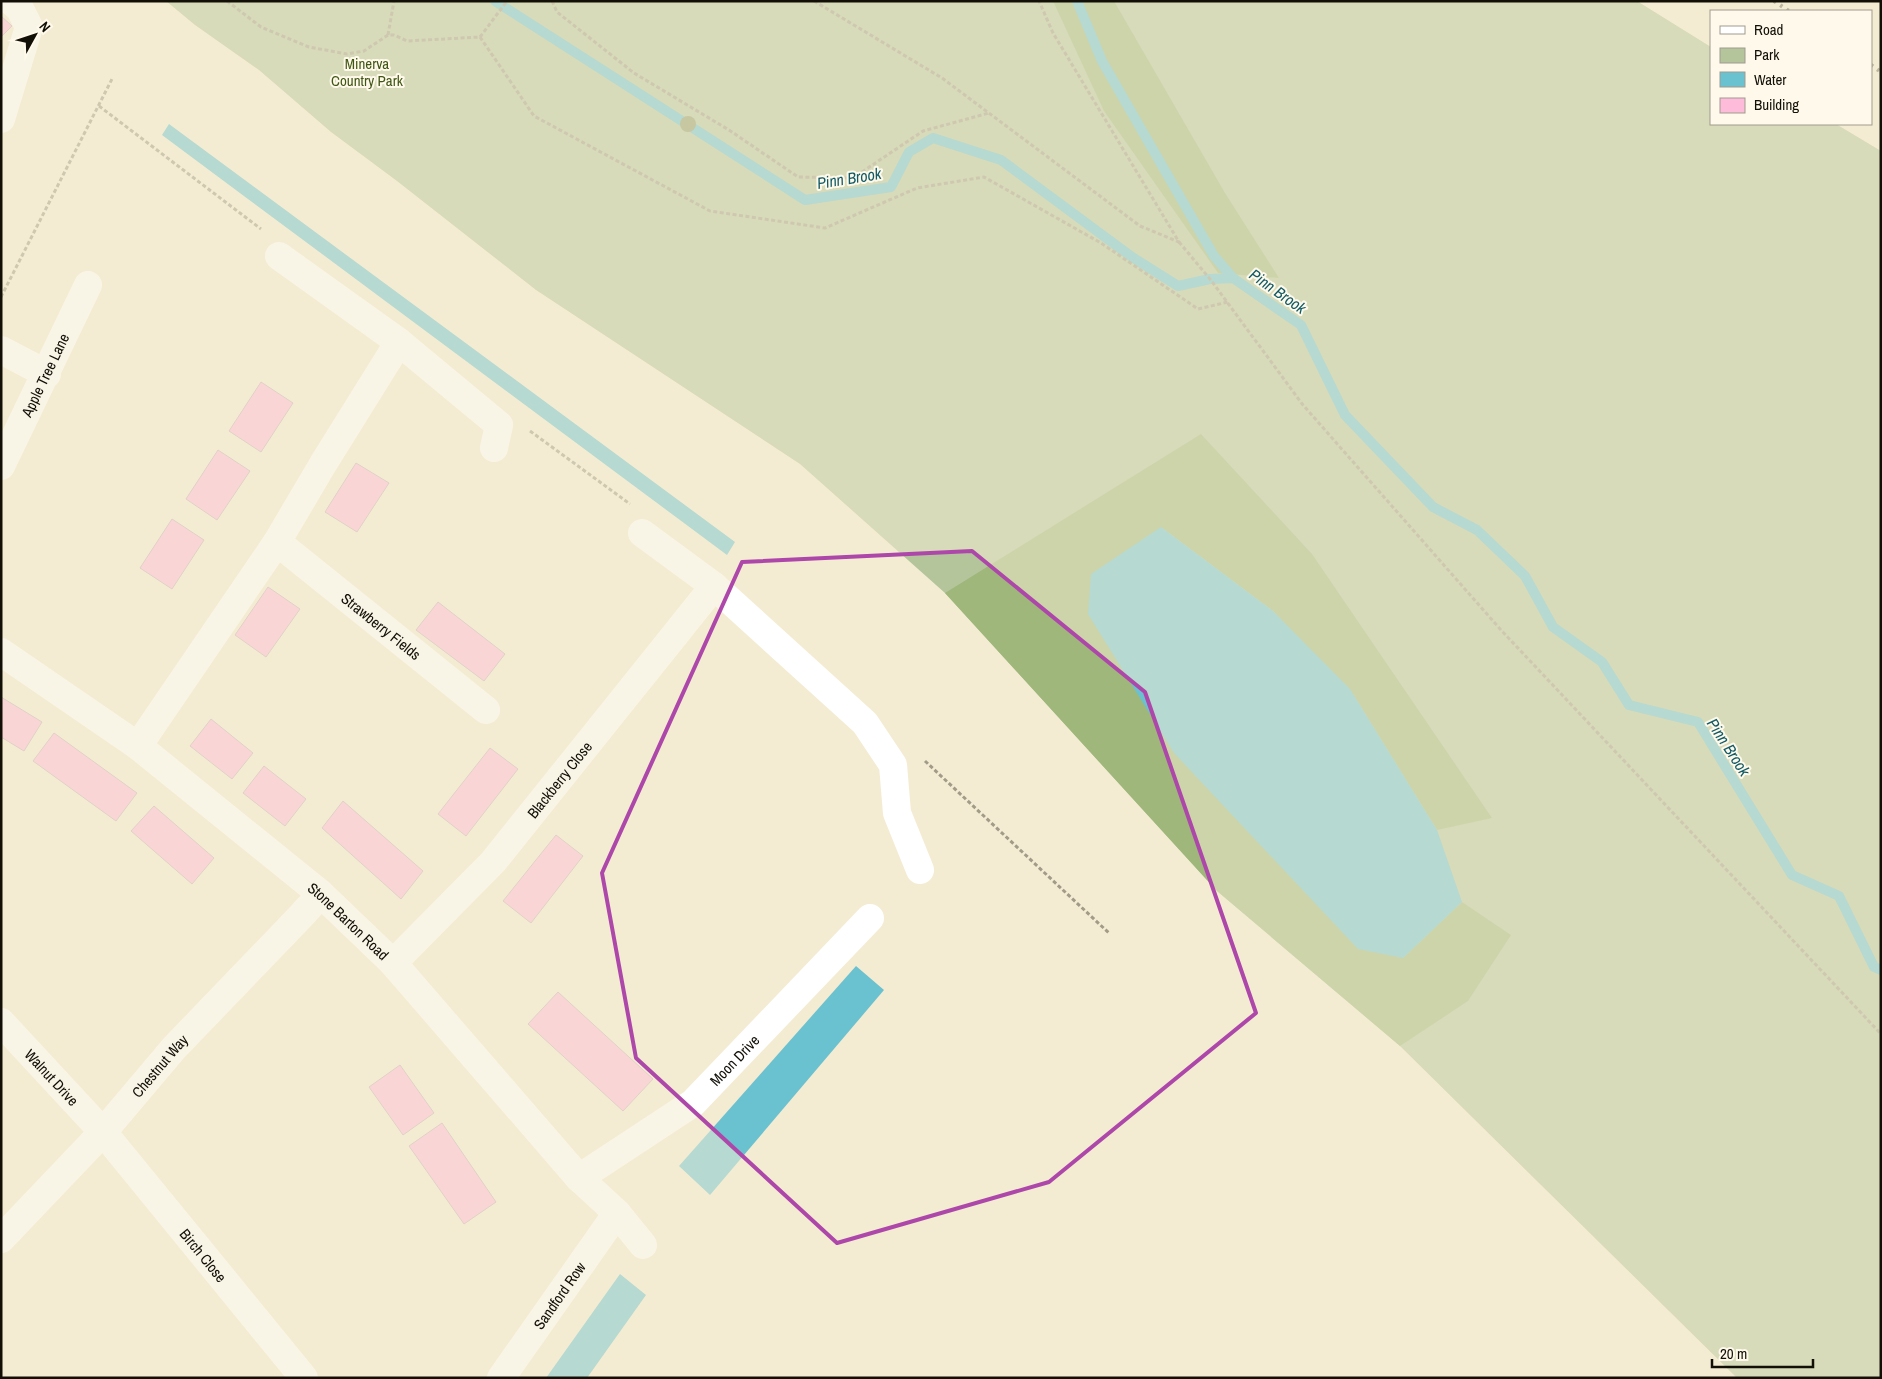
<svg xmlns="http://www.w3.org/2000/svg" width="1882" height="1379" font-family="'Archivo Narrow',sans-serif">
  <rect width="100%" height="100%" fill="#f4ecd2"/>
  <!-- green -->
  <polygon fill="#b4c59c" points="166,1 1637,1 1711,47 1711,124 1836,124 1881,151 1881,1378 1737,1378 1400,1046 1217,891 945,593 800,464 536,290 397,181 331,132 259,70 195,25"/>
  <!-- forest -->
  <g fill="#9fb77b">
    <polygon points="1053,1 1114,1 1225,193 1279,278 1218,273 1104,111"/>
    <polygon points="1201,434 1312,554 1492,818 1437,830 1356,699 1273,611 1161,527 1403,958 1462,902 1511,935 1468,1001 1400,1046 1217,891 945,593"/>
  </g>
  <!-- water -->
  <g fill="#6ac1d0">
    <polygon points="169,124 735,542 727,555 162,135"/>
    <polygon points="1161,527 1273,611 1350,689 1437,830 1462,902 1403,958 1358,949 1174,753 1088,614 1091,574"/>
    <polygon points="856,966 884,990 710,1195 679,1166"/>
    <polygon points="620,1274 646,1295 587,1378 546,1378"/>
  </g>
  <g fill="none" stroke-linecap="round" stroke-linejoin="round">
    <!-- stream -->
    <g stroke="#6ac1d0" stroke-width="10">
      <polyline points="495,1 805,200 891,187 909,152 933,138 1001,160 1132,257 1178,286 1210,279 1233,278 1301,325 1345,415 1433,507 1477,530 1525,576 1553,627 1602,662 1629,705 1698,722 1792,875 1839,896 1874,967 1881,970"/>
      <polyline points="1077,1 1102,61 1214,256 1233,278"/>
    </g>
  </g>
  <!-- building -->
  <g fill="#ffbbda" stroke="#c9aeb9">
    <polygon points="1,16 12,26 1,37"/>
    <polygon points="261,382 293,403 261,452 229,431"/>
    <polygon points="218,450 250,471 217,520 186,499"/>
    <polygon points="356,463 389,483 357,532 325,512"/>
    <polygon points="172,519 204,540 172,589 140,568"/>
    <polygon points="268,587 300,609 266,657 235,635"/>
    <polygon points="438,602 505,654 484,681 416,630"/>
    <polygon points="1,697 42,722 24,751 1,737"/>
    <polygon points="211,719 253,753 232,779 190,746"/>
    <polygon points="54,733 137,793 116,821 33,761"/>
    <polygon points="490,748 518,769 466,836 438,814"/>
    <polygon points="264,766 306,799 285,826 243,793"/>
    <polygon points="343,801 423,871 401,899 322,828"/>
    <polygon points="154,806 214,858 192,884 131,831"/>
    <polygon points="556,835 583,856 531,923 503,901"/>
    <polygon points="558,992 653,1079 623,1111 528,1024"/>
    <polygon points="400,1065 434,1113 403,1135 369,1087"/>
    <polygon points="442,1123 496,1202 464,1224 409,1146"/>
  </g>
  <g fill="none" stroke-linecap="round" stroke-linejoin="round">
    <!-- path -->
    <g stroke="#a19b88" stroke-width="3" stroke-dasharray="4 2.5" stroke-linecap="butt">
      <polyline points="227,1 261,27 309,47 347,54 364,51 388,35 394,35 407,41 480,37 507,1"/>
      <polyline points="552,1 557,12 634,73 729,130 798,177 853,178 923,131 989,113"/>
      <polyline points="814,1 942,78 1140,226 1179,242 1053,33 1039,1"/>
      <polyline points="388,35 394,1"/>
      <polyline points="480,37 534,116 710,211 825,228 917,188 984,177 1101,243 1198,309 1228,302"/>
      <polyline points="99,106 261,229"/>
      <polyline points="1179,242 1210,279 1303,405 1501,630 1881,1034"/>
      <polyline points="1,297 112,79"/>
      <polyline points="530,431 630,504"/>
      <polyline points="925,761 1110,934"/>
    </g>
    <!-- minor -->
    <g stroke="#fff" stroke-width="28">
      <polyline points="1,119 29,27 20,9 11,1"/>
      <polyline points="279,256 399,342 499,425 494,448"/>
      <polyline points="1,350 47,374"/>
      <path id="s1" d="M1 466 88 285"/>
      <polyline points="642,533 714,586 865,723 893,765 897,813 920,870"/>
      <path id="s2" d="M277 542 486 710"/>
      <path id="s3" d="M1 652 138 746 321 894 393 963 579 1178 617 1213 643 1245"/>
      <polyline points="138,746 277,542 323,464 399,342"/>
      <path id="s4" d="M393 963 493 862 714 586"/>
      <path id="s5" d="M1 1022 103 1132 304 1378"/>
      <path id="s6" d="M579 1178 693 1103 870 918"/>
      <path id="s7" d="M1 1239 103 1132 174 1048 300 917 321 894"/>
      <path id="s8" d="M501 1378 617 1213"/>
    </g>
    <!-- rail -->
    <g stroke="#7a7464" stroke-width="4" stroke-dasharray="2.5 5" stroke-linecap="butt">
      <polyline points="1774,1 1789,11"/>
      <polyline points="1871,65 1881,72"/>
    </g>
  </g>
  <!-- trees -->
  <circle fill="#909969" cx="688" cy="124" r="8"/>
  <!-- marked area -->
  <path d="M0 0H1882V1379H0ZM972 551 1145 692 1256 1013 1049 1182 837 1243 636 1058 602 873 742 562Z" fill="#f4ecd2" fill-opacity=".55" fill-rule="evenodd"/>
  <path fill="none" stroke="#ae47aa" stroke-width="4" stroke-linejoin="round" d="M972 551 1145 692 1256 1013 1049 1182 837 1243 636 1058 602 873 742 562Z"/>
  <g text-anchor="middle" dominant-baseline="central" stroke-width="4" stroke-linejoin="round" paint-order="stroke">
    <!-- park labels -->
    <g font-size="15" fill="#3f5513" stroke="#fef9ea">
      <text x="367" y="63">Minerva<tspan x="367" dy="17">Country Park</tspan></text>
    </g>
    <!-- street labels -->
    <g font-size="15" fill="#120f07" stroke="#fef9ea">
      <text stroke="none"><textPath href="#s1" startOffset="101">Apple Tree Lane</textPath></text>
      <text stroke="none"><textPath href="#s2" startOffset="134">Strawberry Fields</textPath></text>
      <text stroke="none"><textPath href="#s4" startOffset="248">Blackberry Close</textPath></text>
      <text stroke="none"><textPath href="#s3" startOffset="440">Stone Barton Road</textPath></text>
      <text stroke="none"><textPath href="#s6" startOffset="196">Moon Drive</textPath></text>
      <text stroke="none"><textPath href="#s7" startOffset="235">Chestnut Way</textPath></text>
      <text stroke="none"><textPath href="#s5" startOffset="75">Walnut Drive</textPath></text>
      <text stroke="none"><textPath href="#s5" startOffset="309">Birch Close</textPath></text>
      <text stroke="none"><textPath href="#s8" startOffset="101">Sandford Row</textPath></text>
    </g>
    <!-- water labels -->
    <g font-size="16" font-style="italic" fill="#0f5a66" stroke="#fef9ea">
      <text transform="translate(849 178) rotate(-9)">Pinn Brook</text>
      <text transform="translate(1278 291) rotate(35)">Pinn Brook</text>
      <text transform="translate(1729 747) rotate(57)">Pinn Brook</text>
    </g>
  </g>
  <!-- border -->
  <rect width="1882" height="1379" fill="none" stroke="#120f07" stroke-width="5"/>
  <!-- legend -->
  <rect x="1710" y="10" width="162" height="115" fill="#fef9ea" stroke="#a09b8f"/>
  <rect x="1720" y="26" width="25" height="8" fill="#ffffff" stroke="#a09b8f"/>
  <text x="1754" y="35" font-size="15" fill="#120f07">Road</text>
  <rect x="1720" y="48" width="25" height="15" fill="#b4c59c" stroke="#a09b8f"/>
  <text x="1754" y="60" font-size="15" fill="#120f07">Park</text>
  <rect x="1720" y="72" width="25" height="15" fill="#6ac1d0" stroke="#a09b8f"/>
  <text x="1754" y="85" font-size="15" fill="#120f07">Water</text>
  <rect x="1720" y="98" width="25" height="15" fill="#ffbbda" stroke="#a09b8f"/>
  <text x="1754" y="110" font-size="15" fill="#120f07">Building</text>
  <!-- north arrow -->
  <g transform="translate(35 35) rotate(50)" stroke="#fef9ea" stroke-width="4" paint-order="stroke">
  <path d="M0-4L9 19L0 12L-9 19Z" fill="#120f07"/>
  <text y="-8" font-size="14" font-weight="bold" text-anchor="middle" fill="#120f07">N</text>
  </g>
  <!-- scale -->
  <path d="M1712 1359v8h101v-8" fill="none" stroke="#120f07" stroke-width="2.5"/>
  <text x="1720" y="1359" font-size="15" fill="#120f07" stroke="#fef9ea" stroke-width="4" paint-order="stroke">20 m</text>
</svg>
